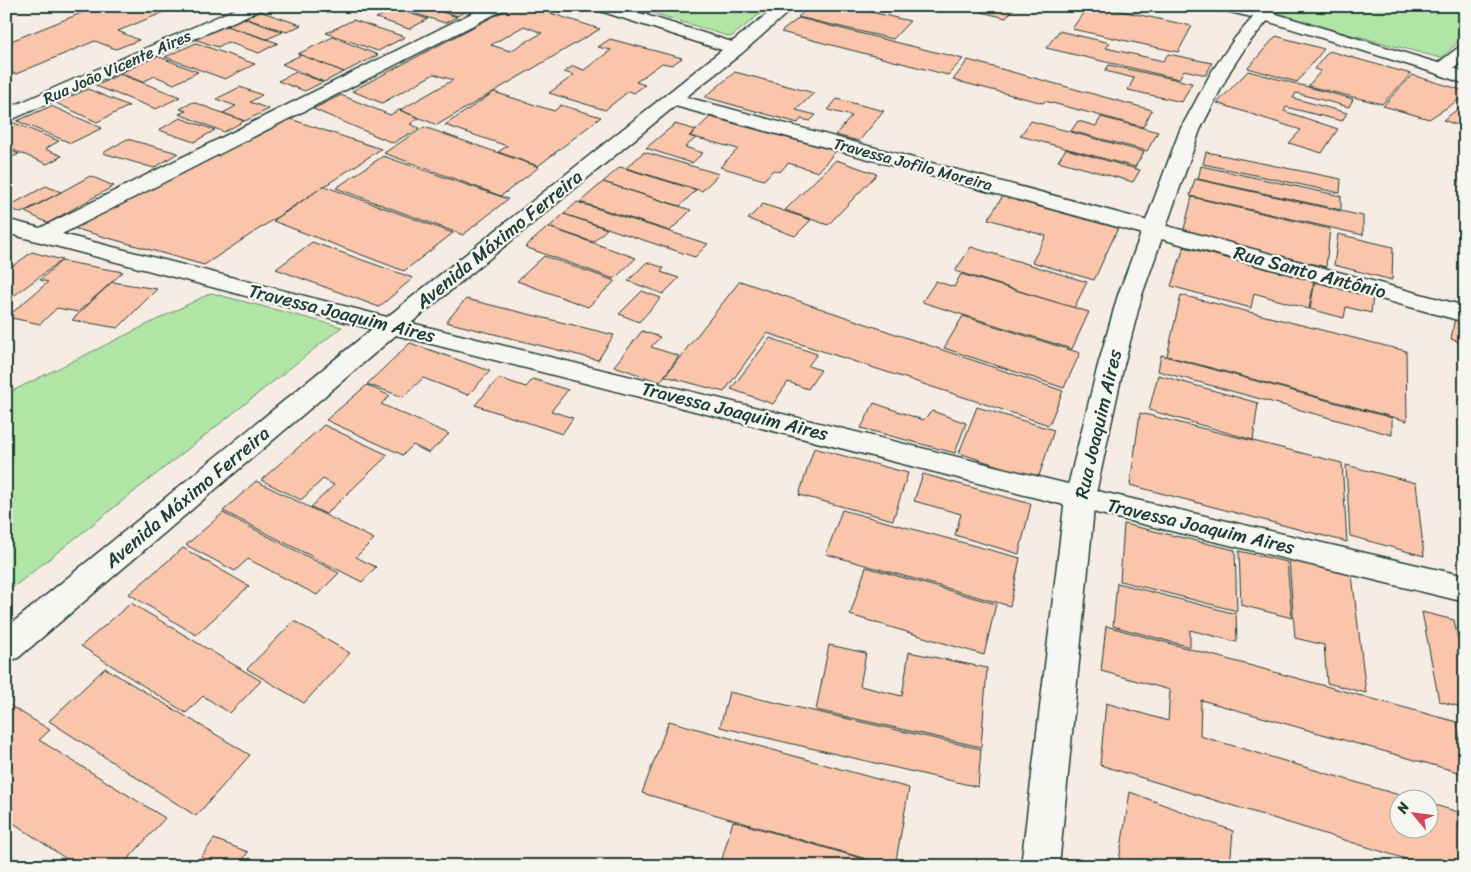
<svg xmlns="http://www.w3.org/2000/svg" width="1471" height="872" font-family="Sriracha,sans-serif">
  <rect width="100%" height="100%" fill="#f7ece4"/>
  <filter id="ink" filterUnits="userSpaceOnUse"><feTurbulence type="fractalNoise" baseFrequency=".02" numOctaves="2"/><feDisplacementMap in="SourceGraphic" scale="10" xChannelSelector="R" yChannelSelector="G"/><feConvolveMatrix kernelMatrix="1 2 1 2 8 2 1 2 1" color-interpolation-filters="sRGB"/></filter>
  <g filter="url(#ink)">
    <!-- green -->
    <g fill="#b0e5a6" stroke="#68916d">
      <polygon points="630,6 770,6 731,37"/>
      <polygon points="1278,6 1465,6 1465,36 1441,58 1275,15"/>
      <polygon points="211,293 342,327 6,593 6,394"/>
    </g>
    <!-- building -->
    <g fill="#fbc5ac" stroke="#1f3d34" fill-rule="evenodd">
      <polygon points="99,6 179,6 118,31 139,40 116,49 95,41 16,74 6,70 6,43"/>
      <polygon points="424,6 457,17 445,23 394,7"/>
      <polygon points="441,6 476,6 457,16 436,9"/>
      <path d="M513 6H528L600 29 437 125 400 110 453 80 434 74 382 103 352 91ZM524 26 542 33 510 51 491 45Z"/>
      <polygon points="810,6 844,6 910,21 893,39 798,17"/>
      <polygon points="867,6 898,6 892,12"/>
      <polygon points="987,6 1016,6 1006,18 981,12"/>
      <polygon points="1088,6 1097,6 1192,26 1178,52 1072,29"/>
      <polygon points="395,9 428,19 409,29 376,18"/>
      <polygon points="259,11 301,25 287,32 244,18"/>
      <polygon points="243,18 283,32 267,39 226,26"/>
      <polygon points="799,18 963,59 948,75 781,32"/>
      <polygon points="353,20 405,37 378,51 326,33"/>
      <polygon points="223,25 278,43 259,53 227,42 218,47 194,39"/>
      <polygon points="1059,31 1110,43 1106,48 1163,61 1168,54 1212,63 1206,75 1184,70 1179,79 1046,48"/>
      <polygon points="1276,36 1324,49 1297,82 1248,68"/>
      <polygon points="333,37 378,55 344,72 298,54"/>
      <polygon points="610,39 682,58 672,65 662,63 636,82 645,85 634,93 629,91 605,110 549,93 574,75 564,72 573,66 584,70 611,50 598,47"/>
      <polygon points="196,43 255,64 225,79 165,57"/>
      <polygon points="1329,51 1411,74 1382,104 1308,86 1321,71 1314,69"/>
      <polygon points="301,55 344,72 324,82 282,64"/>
      <polygon points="157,56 198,72 174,84 155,76 142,82 120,73"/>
      <polygon points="968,60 1152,110 1143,127 1045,101 1043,103 953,80"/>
      <polygon points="1109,65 1192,83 1182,102 1128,90 1134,78 1105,71"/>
      <polygon points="1248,71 1353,99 1349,107 1296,93 1293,98 1347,113 1342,121 1286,107 1284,111 1338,129 1322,153 1289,143 1301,130 1217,103"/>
      <polygon points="296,72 323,82 305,91 278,81"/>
      <polygon points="735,72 814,93 796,110 816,115 810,121 801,119 798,123 705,97"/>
      <polygon points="120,74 180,97 156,109 96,86"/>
      <polygon points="1412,75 1465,91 1465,96 1429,119 1383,106"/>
      <polygon points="240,87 262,95 250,102 269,109 245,121 223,113 236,106 216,99"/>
      <polygon points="88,89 129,106 97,122 56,103"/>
      <polygon points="494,92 554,111 561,105 601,117 538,166 498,152 507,146 445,125"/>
      <polygon points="341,95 390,115 399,110 419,118 410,124 419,128 393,143 313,109"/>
      <polygon points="837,99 884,111 859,141 835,135 852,116 828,110"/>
      <polygon points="193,102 244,121 224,132 179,114 186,111 180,109"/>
      <polygon points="1465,104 1465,128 1443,120"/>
      <polygon points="51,106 102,128 71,143 17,121"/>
      <polygon points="710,117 836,151 818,172 788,163 780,172 773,170 764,180 720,167 738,149 690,136"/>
      <polygon points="1101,117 1158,132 1147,151 1071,131 1078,121 1096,126"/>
      <polygon points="180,118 215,130 194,142 159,130"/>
      <polygon points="287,118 381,149 204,265 73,228"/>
      <polygon points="1031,121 1144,152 1135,167 1020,136"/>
      <polygon points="12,122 59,141 45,149 62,156 47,164 6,147 6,125"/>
      <polygon points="675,124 696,130 689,136 696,138 685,147 703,153 692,163 646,148"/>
      <polygon points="424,127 539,167 501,196 384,153"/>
      <polygon points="127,139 178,153 154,168 103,153"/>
      <polygon points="6,149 19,154 6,160"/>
      <polygon points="1066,149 1140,170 1133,182 1058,161"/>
      <polygon points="644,152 719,174 702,191 626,168"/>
      <polygon points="1206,152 1341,179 1340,193 1203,164"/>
      <polygon points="383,156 508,199 463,235 336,188"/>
      <polygon points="836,160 877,174 828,225 785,210"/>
      <polygon points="1201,166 1341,196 1341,210 1198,179"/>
      <polygon points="620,167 696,190 680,206 603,182"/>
      <polygon points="90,176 114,186 48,223 25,212"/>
      <polygon points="1195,179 1363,216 1363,235 1190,196"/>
      <polygon points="603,182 691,210 670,231 580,202"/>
      <polygon points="46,186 61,192 21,213 7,207"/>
      <polygon points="324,186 453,233 404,271 273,221"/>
      <polygon points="1003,196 1118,228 1094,280 1032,262 1046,236 988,219"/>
      <polygon points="1192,197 1330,229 1326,267 1183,233"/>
      <polygon points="577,202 708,244 695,257 564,214"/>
      <polygon points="763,204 811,220 795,236 748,219"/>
      <polygon points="564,214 607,229 593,242 549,227"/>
      <polygon points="548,227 636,258 614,279 525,247"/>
      <polygon points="1338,234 1393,247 1392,280 1334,265"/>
      <polygon points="312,242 413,278 379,307 276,269"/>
      <polygon points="971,247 1087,282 1074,308 955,271"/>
      <polygon points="1184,247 1314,281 1309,309 1254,293 1251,308 1171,286"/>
      <polygon points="32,252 62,260 12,297 6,295 6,271"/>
      <polygon points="544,256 615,281 588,307 517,281"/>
      <polygon points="61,261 123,272 78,312 57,308 40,324 7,317 48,282 40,280"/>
      <polygon points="647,262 664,268 661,272 679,278 663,294 628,281"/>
      <polygon points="961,274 1089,312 1072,349 922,302 936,281 954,287"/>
      <polygon points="740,281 1063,391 1049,425 767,333 724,392 665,376"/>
      <polygon points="1315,281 1373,296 1371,313 1346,307 1344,318 1310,309"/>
      <polygon points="112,282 157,289 118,328 72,320"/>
      <polygon points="642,291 661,298 639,322 619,314"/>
      <polygon points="1181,295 1406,351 1407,421 1167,356"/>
      <polygon points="466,299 614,335 598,360 446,322"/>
      <polygon points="963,316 1080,353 1064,388 944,348"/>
      <polygon points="1455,317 1465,320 1465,344 1451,339"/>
      <polygon points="642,331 660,337 651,347 679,356 660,382 614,366"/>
      <polygon points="770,338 817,354 808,366 821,370 808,389 788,382 773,404 731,389"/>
      <polygon points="410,343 490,371 468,395 423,378 403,397 367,384"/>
      <polygon points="1161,355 1392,418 1392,435 1158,371"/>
      <polygon points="1158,375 1258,403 1253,440 1149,410"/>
      <polygon points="499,378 526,387 533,379 568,390 551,411 573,418 562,434 475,405"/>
      <polygon points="367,385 390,396 381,404 449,434 429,453 413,445 403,455 326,420"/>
      <polygon points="874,403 923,420 932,411 966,423 955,453 861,428"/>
      <polygon points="977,407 1054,430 1038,479 959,453"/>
      <polygon points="1140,413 1342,463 1347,542 1130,485"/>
      <polygon points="324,425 388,455 326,514 311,507 334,485 323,479 301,500 261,480"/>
      <polygon points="1465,436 1465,475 1460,473"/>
      <polygon points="814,448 908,473 893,520 799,495"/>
      <polygon points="1346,465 1416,483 1424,556 1350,536"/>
      <polygon points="923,474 1031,504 1019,554 955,535 961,514 914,501"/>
      <polygon points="256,481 374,539 356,557 376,567 362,582 223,511"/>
      <polygon points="842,510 1020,558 1010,606 826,554"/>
      <polygon points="223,513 339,573 317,595 248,559 235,571 186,545"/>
      <polygon points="1124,524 1235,550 1237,611 1120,581"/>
      <polygon points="183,548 249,586 196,635 129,594"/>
      <polygon points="1239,551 1287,562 1292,618 1241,605"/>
      <polygon points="1289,560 1352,575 1366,693 1327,683 1324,645 1295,638"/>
      <polygon points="866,567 996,604 984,655 850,615"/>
      <polygon points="1117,583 1236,614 1237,642 1190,630 1190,647 1113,626"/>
      <polygon points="131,603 261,681 230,713 203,696 186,713 81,646"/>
      <polygon points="1422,612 1454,620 1459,644 1465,646 1465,708 1439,701"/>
      <polygon points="294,621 350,653 304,703 247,669"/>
      <polygon points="1106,626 1457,722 1465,774 1201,700 1200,736 1416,800 1398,800 1398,830 1428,830 1428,803 1458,812 1465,866 1429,866 1100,765 1106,703 1168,721 1170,690 1101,671"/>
      <polygon points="829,645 866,653 860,686 902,696 909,652 987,668 981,747 816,710"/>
      <polygon points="105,668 250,755 196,816 49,721"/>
      <polygon points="729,692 981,749 978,787 720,727"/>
      <polygon points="6,703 50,730 39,740 165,818 122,866 77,866 6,818"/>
      <polygon points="669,721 909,788 895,866 890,866 642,793"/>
      <polygon points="1130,792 1233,831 1230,866 1118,866"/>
      <polygon points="733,821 888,866 720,866"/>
      <polygon points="214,839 248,852 239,866 195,866"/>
    </g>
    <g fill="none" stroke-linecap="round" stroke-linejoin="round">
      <!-- street casing -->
      <g stroke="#1f3d34" stroke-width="3">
        <g id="street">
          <polygon points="242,6 264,6 262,9 6,122 6,109"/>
          <polygon points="486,6 507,6 505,9 62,234 387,317 722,50 594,9 592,6 617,6 732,42 777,6 795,6 742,53 686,97 1465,306 1465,322 675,106 411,323 1080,487 1465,576 1465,602 1080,509 396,335 18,658 6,662 6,628 372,329 6,233 6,219 40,228"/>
          <polygon points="1215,6 1246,6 1270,12 1438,63 1459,47 1465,46 1465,60 1454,68 1465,72 1465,84 1435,73 1260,19 1217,9"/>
        </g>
      </g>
      <!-- secondary casing -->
      <g stroke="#1f3d34" stroke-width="3">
        <polygon id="secondary" points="1260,6 1276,6 1270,18 1247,45 1230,71 1200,130 1142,295 1123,369 1095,498 1059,866 1021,866 1065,498 1097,369 1118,295 1180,130 1212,71 1235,38 1256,14"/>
      </g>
      <!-- street -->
      <use href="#street" fill="#f6f6f2" fill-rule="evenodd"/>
      <!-- secondary -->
      <use href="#secondary" fill="#f6f6f2" fill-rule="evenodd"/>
    </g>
  </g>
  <g text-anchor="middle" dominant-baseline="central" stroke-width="4.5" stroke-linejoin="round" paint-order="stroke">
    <!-- far-street labels -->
    <g font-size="16" fill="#1f3d34" stroke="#f6f6f2">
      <text transform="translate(117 67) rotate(-24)">Rua João Vicente Aires</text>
      <text transform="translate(913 164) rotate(15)">Travessa Jofilo Moreira</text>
    </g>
    <!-- street labels -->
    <g font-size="19" fill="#1f3d34" stroke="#f6f6f2">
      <text transform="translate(499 239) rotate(-39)">Avenida Máximo Ferreira</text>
      <text transform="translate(1310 272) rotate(15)">Rua Santo Antônio</text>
      <text transform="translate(342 313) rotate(14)">Travessa Joaquim Aires</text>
      <text transform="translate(735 411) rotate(14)">Travessa Joaquim Aires</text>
      <text transform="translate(1098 424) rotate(-77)">Rua Joaquim Aires</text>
      <text transform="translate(187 497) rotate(-40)">Avenida Máximo Ferreira</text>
      <text transform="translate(1201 526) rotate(13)">Travessa Joaquim Aires</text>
    </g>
  </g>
  <!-- margin -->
  <rect width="1471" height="872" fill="none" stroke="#f6f6f2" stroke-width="25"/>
  <rect x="12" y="12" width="1446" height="847" fill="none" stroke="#1f3d34" stroke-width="2" filter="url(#ink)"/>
  <!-- north arrow -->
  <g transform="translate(1414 814) rotate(299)"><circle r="24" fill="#f6f6f2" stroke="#a0aca6"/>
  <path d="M0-4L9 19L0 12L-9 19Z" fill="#d1495b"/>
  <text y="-8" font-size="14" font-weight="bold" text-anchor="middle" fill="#1f3d34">N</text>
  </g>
</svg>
